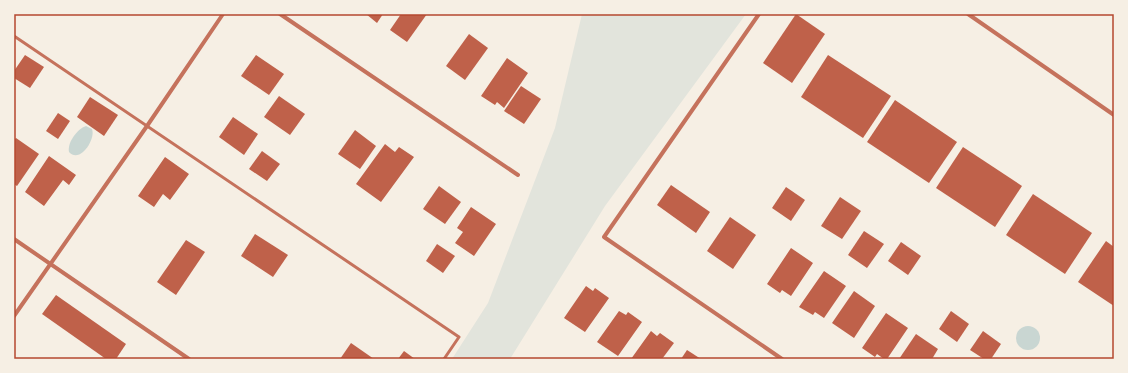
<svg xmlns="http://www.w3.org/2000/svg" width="1128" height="373" font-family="Arial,sans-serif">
  <rect width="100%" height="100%" fill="#f6efe4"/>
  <!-- green -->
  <polygon fill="#e2e4dc" points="582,14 746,14 605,206 510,359 452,359 488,303 542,162 555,128"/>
  <!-- water -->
  <g fill="#c9d6d2">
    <path d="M86 126 92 129C96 139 80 164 69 152 67 143 77 129 86 126Z"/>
    <circle cx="1028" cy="338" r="12"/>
  </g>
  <!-- building -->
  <g fill="#bf614a">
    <polygon points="366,14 383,14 377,23"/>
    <polygon points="401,14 427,14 407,42 390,30"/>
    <polygon points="796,14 825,34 792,83 763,63"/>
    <polygon points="469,34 488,48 465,80 446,66"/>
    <polygon points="25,55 44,67 30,88 14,78 14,71"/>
    <polygon points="256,55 284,74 269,95 241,76"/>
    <polygon points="828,55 891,96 863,138 801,97"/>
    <polygon points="507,58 528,73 504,108 497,102 495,105 481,96"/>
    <polygon points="521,86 541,99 524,124 504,111"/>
    <polygon points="279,96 305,114 290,135 264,117"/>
    <polygon points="90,97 118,115 104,136 77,117"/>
    <polygon points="895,100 957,142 929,183 867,142"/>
    <polygon points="58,113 70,121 58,139 46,131"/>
    <polygon points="233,117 258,134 244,155 219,137"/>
    <polygon points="355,130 376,146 360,169 338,154"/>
    <polygon points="16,138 39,154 17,186 14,184 14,140"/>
    <polygon points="385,144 395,152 399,147 414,157 381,202 356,184"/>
    <polygon points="963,147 1022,186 995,227 936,188"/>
    <polygon points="262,151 280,164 267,181 249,169"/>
    <polygon points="49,156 76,175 69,185 63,180 44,206 25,192"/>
    <polygon points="165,157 189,174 170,200 163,194 154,207 138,196"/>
    <polygon points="671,185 710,212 696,233 657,205"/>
    <polygon points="439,186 461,202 445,224 423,209"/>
    <polygon points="786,187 805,200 791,221 772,208"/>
    <polygon points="1033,194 1092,233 1065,274 1006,235"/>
    <polygon points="840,197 861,211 842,239 821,226"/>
    <polygon points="471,207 496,224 474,256 455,243 463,232 457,228"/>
    <polygon points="730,217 756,235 733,269 707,251"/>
    <polygon points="864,231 884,244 867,268 848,255"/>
    <polygon points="255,234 288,255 273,277 241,256"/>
    <polygon points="186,240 205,252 176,295 157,282"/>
    <polygon points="1106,241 1114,247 1114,306 1078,282"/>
    <polygon points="901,242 921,256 908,275 888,261"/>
    <polygon points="437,244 455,256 443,273 426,261"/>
    <polygon points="791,248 813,263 791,296 782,290 780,293 767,284"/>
    <polygon points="824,271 846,286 824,318 815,312 813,315 799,307"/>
    <polygon points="586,286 593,291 595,288 609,298 585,332 564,318"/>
    <polygon points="854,291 875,306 854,338 832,323"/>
    <polygon points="56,295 126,344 116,359 106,359 42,314"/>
    <polygon points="619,311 626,315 628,312 642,322 618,356 597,342"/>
    <polygon points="951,311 969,324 957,342 939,329"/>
    <polygon points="886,313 908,328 887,359 884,359 877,354 875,357 862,348"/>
    <polygon points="651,331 657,336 660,333 674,343 662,359 631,359"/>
    <polygon points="983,331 1001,344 991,359 984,359 970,350"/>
    <polygon points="916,334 938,349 932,359 899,359"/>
    <polygon points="351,343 374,359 340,359"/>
    <polygon points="687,350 701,359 681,359"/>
    <polygon points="404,351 415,359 398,359"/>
  </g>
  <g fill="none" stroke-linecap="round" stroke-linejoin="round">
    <!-- service -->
    <polyline stroke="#c5725c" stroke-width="3" points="14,36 459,337 444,359"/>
    <!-- minor -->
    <g stroke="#c5725c" stroke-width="4">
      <polyline points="280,14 518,175"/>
      <polyline points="759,14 604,237 782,359"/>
      <polyline points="968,14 1114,115"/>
      <polyline points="14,239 189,359"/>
      <polyline points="14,316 147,126 223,14"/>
    </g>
  </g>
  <!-- border -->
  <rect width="1128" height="373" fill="none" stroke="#f6efe4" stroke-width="30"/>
  <rect x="15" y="15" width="1098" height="343" fill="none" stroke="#b5482f" stroke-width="1.5"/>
</svg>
